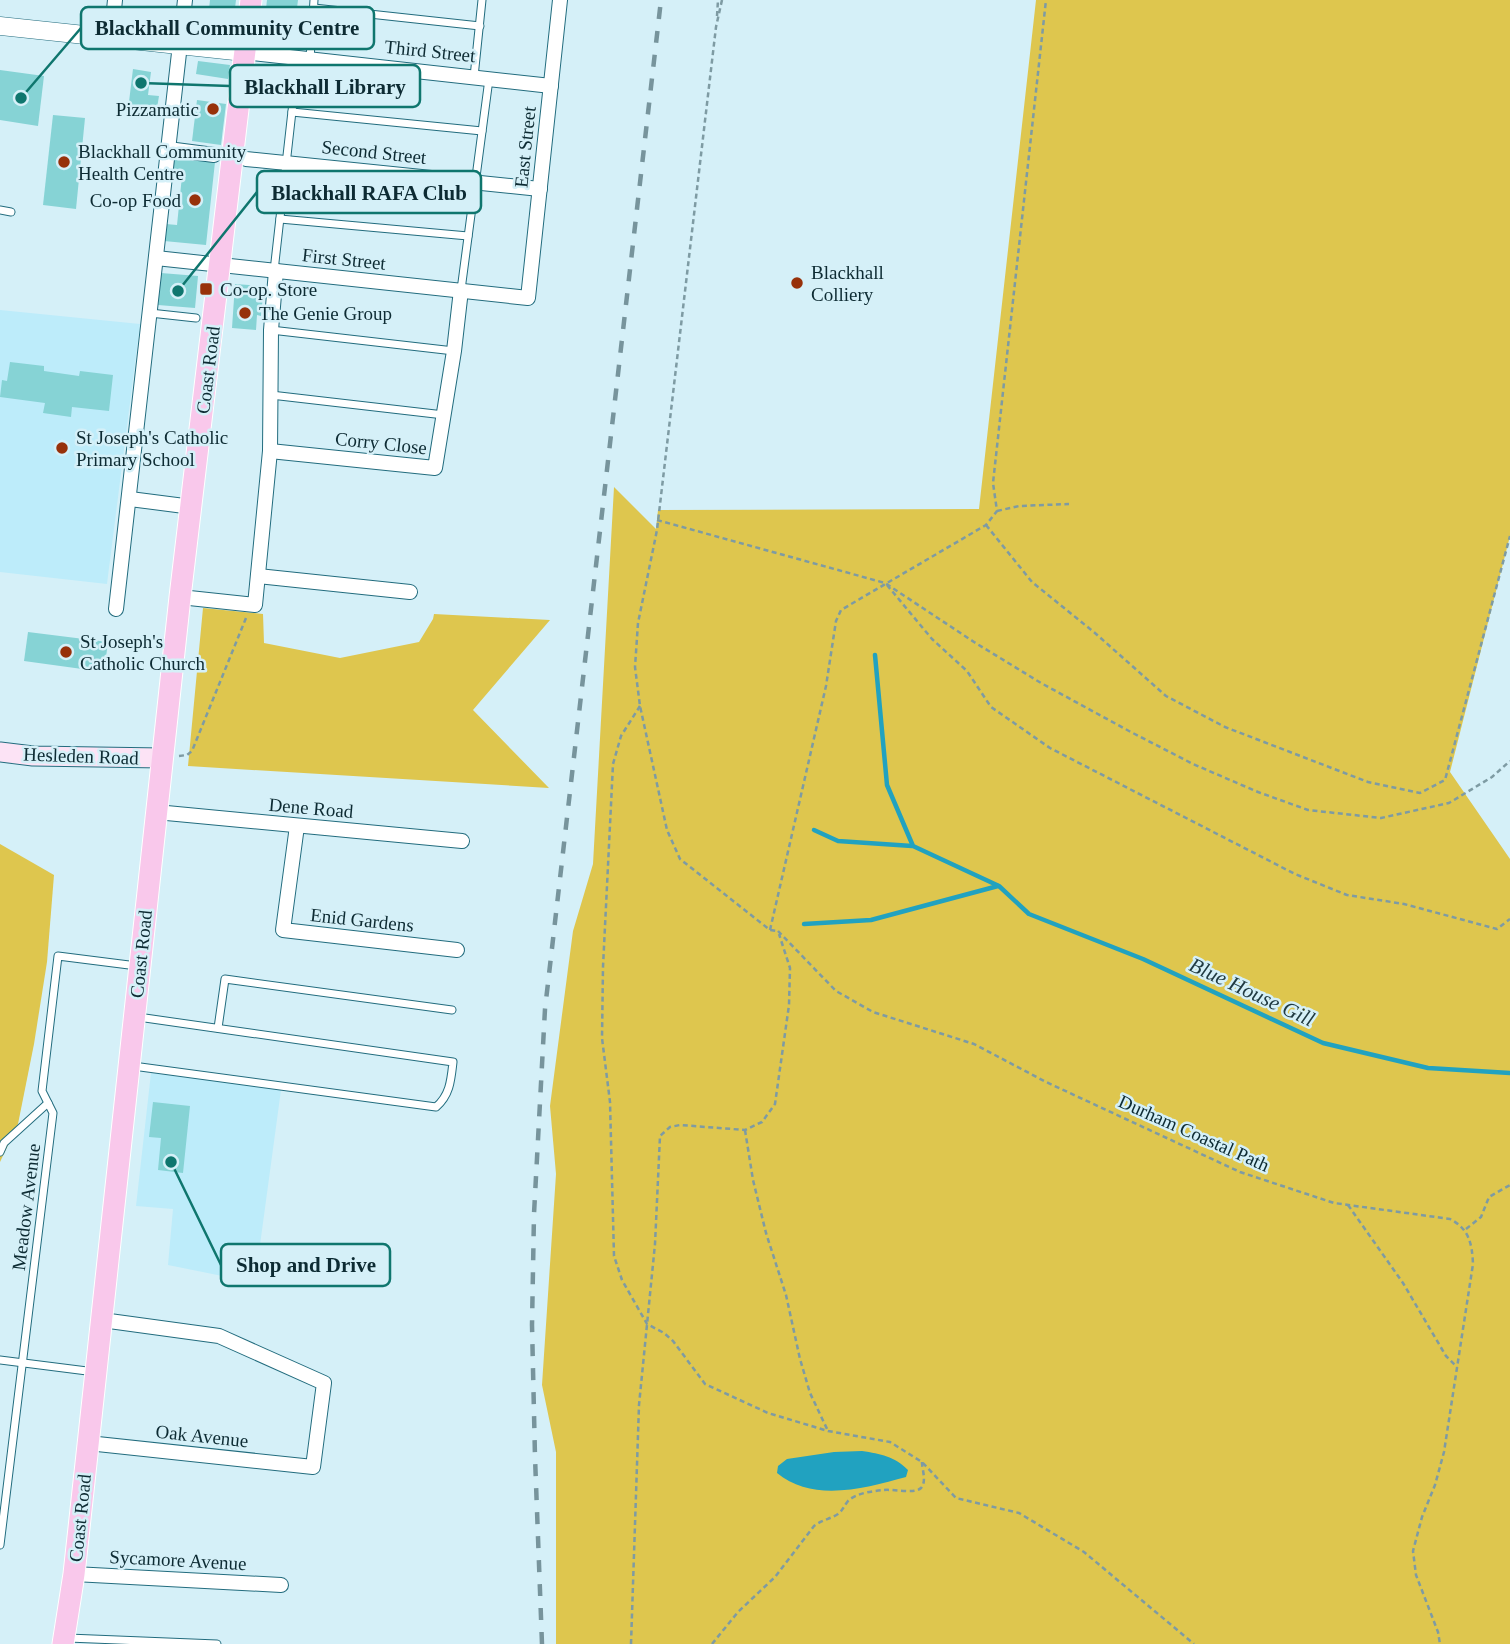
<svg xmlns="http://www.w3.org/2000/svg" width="1510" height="1644" font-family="Georgia,serif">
  <rect width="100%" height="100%" fill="#d5f0f8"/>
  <!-- built -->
  <g fill="#bdecfa">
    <polygon points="0,310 140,324 107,584 0,572"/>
    <polygon points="151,1073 281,1090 257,1267 247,1281 168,1265 173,1209 136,1206"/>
  </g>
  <!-- green -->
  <g fill="#dec64e">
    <polygon points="1036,0 1510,0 1510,536 1450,772 1510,859 1510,1644 556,1644 556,1452 542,1385 556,1174 550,1106 573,931 593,864 614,487 656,529 658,510 979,509"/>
    <polygon points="203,608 263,614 264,643 340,658 419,642 433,619 434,614 550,620 473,710 549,788 188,766"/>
    <polygon points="0,844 54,875 47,962 34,1044 18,1124 0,1162"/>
  </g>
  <!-- water -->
  <path fill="#21a2c0" d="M862 1451C881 1454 894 1456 908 1470L906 1477C866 1488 813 1503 777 1473L778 1466 787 1459 834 1452Z"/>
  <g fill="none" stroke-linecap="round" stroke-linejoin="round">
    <!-- stream -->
    <g stroke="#21a2c0" stroke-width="4.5">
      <polyline points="875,655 887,785 913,846 999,886 1029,914 1143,959 1323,1043 1428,1068 1510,1073"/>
      <polyline points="814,830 838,841 912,846"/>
      <polyline points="804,924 871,920 998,886"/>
    </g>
  </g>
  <!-- building -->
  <g fill="#86d3d5">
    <polygon points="210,0 236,0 231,39 206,36"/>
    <polygon points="267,0 298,0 292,47 262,43"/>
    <polygon points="198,61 230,65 228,79 196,74"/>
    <polygon points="133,69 151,72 148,95 159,96 156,114 128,110"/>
    <polygon points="0,70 44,76 38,126 0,120"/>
    <polygon points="197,100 226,104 221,145 192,141"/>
    <polygon points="53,115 85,118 76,209 43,205"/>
    <polygon points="172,158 215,162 206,245 164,241 166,224 177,225 182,176 171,175"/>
    <polygon points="161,273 198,276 195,308 158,305"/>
    <polygon points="235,284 264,286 261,316 257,315 256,330 232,328"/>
    <polygon points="10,362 44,366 44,371 79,376 80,371 113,375 109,411 72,407 71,417 43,413 45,403 0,397 2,380 7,381"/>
    <polygon points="28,632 108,642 104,672 24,661"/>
    <polygon points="153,1102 190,1106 183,1173 158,1170 161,1138 149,1137"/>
  </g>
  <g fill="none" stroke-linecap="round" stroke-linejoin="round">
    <!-- service casing -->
    <g stroke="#226c7e" stroke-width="9">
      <g id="service">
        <polyline points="314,8 480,26"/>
        <polyline points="310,59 314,0"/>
        <polyline points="474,77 482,0"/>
        <polyline points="292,112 482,131"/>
        <polyline points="0,210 11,212"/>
        <polyline points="280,219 468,236"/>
        <polyline points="274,271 298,58"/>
        <polyline points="461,290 489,79"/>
        <polyline points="150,313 196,318"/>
        <polyline points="271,330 454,351"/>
        <polyline points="271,395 444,415"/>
        <polyline points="218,1028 225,979 452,1010"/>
        <path d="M133 1066 436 1107C450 1095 451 1080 453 1062L138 1017"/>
        <polyline points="0,1152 4,1143 48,1103"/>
        <polyline points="0,1360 95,1372"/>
        <polyline points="0,1545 53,1113 42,1091 58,956 137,966"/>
        <polyline points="68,1638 217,1644"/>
      </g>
    </g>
    <!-- minor casing -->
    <g stroke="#226c7e" stroke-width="16">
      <g id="minor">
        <polyline points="111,39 115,0"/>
        <polyline points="244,52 551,86"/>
        <polyline points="168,149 214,155"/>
        <polyline points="246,159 540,189"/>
        <polyline points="156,258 528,298 560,0"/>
        <polyline points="270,451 435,468 454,351 461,290"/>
        <polyline points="130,499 192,507"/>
        <polyline points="258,576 410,592"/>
        <polyline points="180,597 255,605 270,451 271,330 276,271"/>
        <polyline points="116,609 185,0"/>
        <polyline points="156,812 462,841"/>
        <polyline points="297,826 283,930 457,950"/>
        <polyline points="88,1443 313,1467 324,1383 219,1336 102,1320"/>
        <polyline points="74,1574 281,1585"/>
      </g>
    </g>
    <!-- tertiary casing -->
    <g stroke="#226c7e" stroke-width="19">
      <polyline id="tertiary" points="0,26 244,52"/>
    </g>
    <!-- secondary casing -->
    <g stroke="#226c7e" stroke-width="21">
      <polyline id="secondary" points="0,752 33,756 162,758"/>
    </g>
    <!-- primary casing -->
    <g stroke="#fff" stroke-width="23">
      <polyline id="primary" points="63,1644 74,1574 180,597 251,0"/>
    </g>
    <!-- path -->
    <g stroke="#7e9ba3" stroke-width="2.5" stroke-dasharray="5 3.5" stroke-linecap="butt">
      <polyline points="722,0 716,27 657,530 638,623 635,667 640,706 667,830 680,859 770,930 778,931"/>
      <polyline points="717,16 718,0"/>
      <polyline points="997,511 1019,506 1069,504"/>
      <polyline points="657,520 885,583 974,642 1041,683 1129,731 1193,764 1258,792 1308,810 1381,818 1449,803 1492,777 1510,761"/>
      <polyline points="986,525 1032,582 1095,633 1166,696 1225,727 1368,782 1420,793 1445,780 1510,536"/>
      <polyline points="887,585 932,639 967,671 991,707 1050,748 1295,874 1347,895 1404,904 1497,929 1510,919"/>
      <polyline points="640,706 621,736 613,764 603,967 602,1038 610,1102 614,1256 622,1280 647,1324 664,1333 673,1341 705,1384 768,1413 828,1431 890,1442 922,1462 956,1498 1019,1513 1084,1552 1194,1644"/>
      <polyline points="179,756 187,755 192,751 246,618"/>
      <polyline points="770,930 826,686 836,621 841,610 986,525 997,511 993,483 1046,0"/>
      <path d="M778 931 836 991 873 1012 974 1044 1046 1082 1240 1172 1334 1203 1450 1219C1469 1229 1472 1243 1473 1264L1444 1452 1435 1485 1422 1517 1413 1551 1416 1575 1438 1632 1440 1644"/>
      <polyline points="745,1130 753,1180 766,1233 786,1295 800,1359 810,1393 828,1431"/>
      <polyline points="1348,1205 1403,1283 1446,1356 1457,1367"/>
      <polyline points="1466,1229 1481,1217 1489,1197 1510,1185"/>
      <polyline points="631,1644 639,1405 655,1244 660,1136 670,1127 680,1125 745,1130 762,1122 775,1104 789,1005 790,968 779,934"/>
      <path d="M712 1644 738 1612 775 1577 814 1526C822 1520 830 1519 838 1514 843 1510 844 1506 848 1501 856 1493 873 1491 884 1490 894 1489 915 1494 921 1488 927 1481 922 1470 922 1462"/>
    </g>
    <!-- service -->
    <use href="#service" stroke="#fff" stroke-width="7"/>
    <!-- minor -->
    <use href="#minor" stroke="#fff" stroke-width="14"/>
    <!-- tertiary -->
    <use href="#tertiary" stroke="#fff" stroke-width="18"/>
    <!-- secondary -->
    <use href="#secondary" stroke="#fce3f5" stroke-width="19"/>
    <!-- primary -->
    <use href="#primary" stroke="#f9c8eb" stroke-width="21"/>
    <!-- rail -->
    <polyline stroke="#77949c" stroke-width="4.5" stroke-dasharray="12 12" stroke-linecap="butt" points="542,1644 535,1457 532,1325 534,1214 545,1009 661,0"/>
  </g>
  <!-- markers -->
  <g fill="#97310a" stroke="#d5f0f8" stroke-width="2.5">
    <circle cx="213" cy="109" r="7"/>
    <circle cx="64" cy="162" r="7"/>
    <circle cx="195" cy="200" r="7"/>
    <circle cx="797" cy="283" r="7"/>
    <rect x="199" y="282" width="14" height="14" rx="3.5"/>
    <circle cx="245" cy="313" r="7"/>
    <circle cx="62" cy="448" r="7"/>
    <circle cx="66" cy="652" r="7"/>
  </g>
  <g text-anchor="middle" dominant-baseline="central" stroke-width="5" stroke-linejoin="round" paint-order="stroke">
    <!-- street labels -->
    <g font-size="19" fill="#0d2b33" stroke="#d5f0f8">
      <text transform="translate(430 51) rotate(6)">Third Street</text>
      <text transform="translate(525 147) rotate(-84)">East Street</text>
      <text transform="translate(374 152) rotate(6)">Second Street</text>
      <text transform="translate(344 259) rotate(6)">First Street</text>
      <text transform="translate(208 370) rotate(-83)">Coast Road</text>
      <text transform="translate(381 443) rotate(6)">Corry Close</text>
      <text transform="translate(81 756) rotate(2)">Hesleden Road</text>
      <text transform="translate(311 808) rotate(5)">Dene Road</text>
      <text transform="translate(362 920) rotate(6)">Enid Gardens</text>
      <text transform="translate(141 954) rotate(-84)">Coast Road</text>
      <text transform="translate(1194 1133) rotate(24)">Durham Coastal Path</text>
      <text transform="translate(26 1207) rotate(-83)">Meadow Avenue</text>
      <text transform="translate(202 1436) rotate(6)">Oak Avenue</text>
      <text transform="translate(80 1518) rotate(-84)">Coast Road</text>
      <text transform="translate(178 1560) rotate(3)">Sycamore Avenue</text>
    </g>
    <!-- poi labels -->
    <g font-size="19" fill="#0d2b33" stroke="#d5f0f8" text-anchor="start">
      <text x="199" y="109" text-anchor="end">Pizzamatic</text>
      <text x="78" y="151">Blackhall Community<tspan x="78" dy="22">Health Centre</tspan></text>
      <text x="181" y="200" text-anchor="end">Co-op Food</text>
      <text x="811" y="272">Blackhall<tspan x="811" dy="22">Colliery</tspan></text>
      <text x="220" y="289">Co-op. Store</text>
      <text x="259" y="313">The Genie Group</text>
      <text x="76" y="437">St Joseph's Catholic<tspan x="76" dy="22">Primary School</tspan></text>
      <text x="80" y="641">St Joseph's<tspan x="80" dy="22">Catholic Church</tspan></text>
    </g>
    <!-- water labels -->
    <g font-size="21" font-style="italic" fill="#213b42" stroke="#d5f0f8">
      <text transform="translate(1252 992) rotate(25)">Blue House Gill</text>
    </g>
  </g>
  <!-- callouts -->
  <path fill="none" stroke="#0f766e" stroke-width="2.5" d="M21 98L81 28M141 83L230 86M178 291L257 192M171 1162L221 1265"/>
  <g fill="#0f766e" stroke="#d5f0f8" stroke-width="2.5">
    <circle cx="21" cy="98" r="7"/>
    <circle cx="141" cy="83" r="7"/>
    <circle cx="178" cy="291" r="7"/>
    <circle cx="171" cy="1162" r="7"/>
  </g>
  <g fill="#d5f0f8" stroke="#0f766e" stroke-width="2.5">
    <rect x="81" y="7" width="293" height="42" rx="7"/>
    <rect x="230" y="65" width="190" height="42" rx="7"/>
    <rect x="257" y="171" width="224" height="42" rx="7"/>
    <rect x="221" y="1244" width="169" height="42" rx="7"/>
  </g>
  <g font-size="21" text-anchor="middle" font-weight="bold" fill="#0d2b33">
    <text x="227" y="35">Blackhall Community Centre</text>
    <text x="325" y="94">Blackhall Library</text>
    <text x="369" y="200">Blackhall RAFA Club</text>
    <text x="306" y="1272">Shop and Drive</text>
  </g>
</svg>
